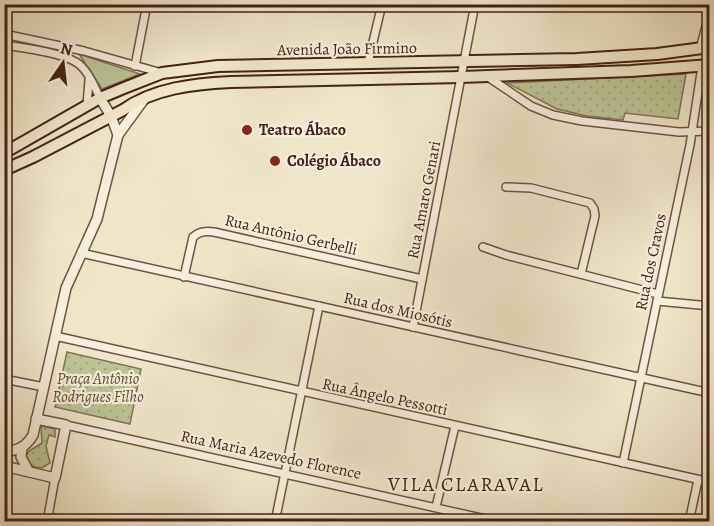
<svg xmlns="http://www.w3.org/2000/svg" width="714" height="526" font-family="Alegreya,serif">
  <defs>
    <pattern id="park-dots" width="8" height="8" patternUnits="userSpaceOnUse" patternTransform="scale(1.5)"><rect width="8" height="8" fill="#bcc495"/><path d="M2 2h.1M6 6h.1" fill="none" stroke="#a3a880" stroke-width="1.8" stroke-linecap="round"/></pattern>
  </defs>
  <rect width="100%" height="100%" fill="#efe6ca"/>
  <filter id="stains"><feTurbulence type="fractalNoise" baseFrequency=".00333" numOctaves="4"/><feColorMatrix values="0 0 0 0 .2 0 0 0 0 .09 0 0 0 0 .02 0 0 0 .5 -.17"/></filter>
  <radialGradient id="worn" r=".72"><stop offset=".6" stop-color="#630" stop-opacity="0"/><stop offset="1" stop-color="#630" stop-opacity=".3"/></radialGradient>
  <!-- grass -->
  <polygon fill="#bcc495" stroke="#807356" stroke-width="1.5" points="79,54 140,74 102,89"/>
  <!-- park -->
  <g fill="url(#park-dots)" stroke="#807356" stroke-width="1.5">
    <polygon points="686,74 678,119 625,113 623,120 587,116 557,109 507,83"/>
    <polygon points="67,352 141,369 130,424 55,407"/>
    <polygon points="41,426 55,429 55,437 49,435 46,446 50,463 42,468 31,466 25,457 29,451 42,443"/>
  </g>
  <g fill="none" stroke-linecap="round" stroke-linejoin="round">
    <!-- minor casing -->
    <g stroke="#6f5343" stroke-width="10">
      <g id="minor">
        <polyline points="4,34 84,51 162,73"/>
        <path d="M4 45C23 48 69 53 81 66 90 74 95 88 100 98"/>
        <polyline points="700,49 710,11"/>
        <polyline points="368,63 382,4"/>
        <polyline points="135,66 147,4"/>
        <polyline points="488,77 531,106 553,115 582,121 679,132 710,131"/>
        <polyline points="87,105 89,80"/>
        <polyline points="506,187 531,188 590,203 594,209 595,216 581,274"/>
        <polyline points="483,247 506,255 658,294"/>
        <polyline points="81,253 710,393"/>
        <path d="M184 277 193 237C200 231 206 231 214 232L422 279"/>
        <polyline points="657,301 710,306"/>
        <polyline points="413,327 475,4"/>
        <polyline points="55,336 710,482"/>
        <polyline points="4,379 44,387"/>
        <polyline points="66,425 499,522"/>
        <polyline points="623,463 690,145 702,66"/>
        <polyline points="436,507 455,426"/>
        <polyline points="48,517 71,522"/>
        <polyline points="47,522 55,478"/>
        <polyline points="275,522 319,306"/>
        <polyline points="689,522 698,480"/>
      </g>
    </g>
    <!-- tertiary casing -->
    <g stroke="#6f5343" stroke-width="12">
      <g id="tertiary">
        <polyline points="100,98 111,116 118,135"/>
        <polyline points="22,447 21,457 29,472"/>
        <path d="M4 451C18 451 26 447 33 435L66 288 97 219 118 135 145 98"/>
        <polyline points="4,466 55,478 66,425 36,419"/>
      </g>
    </g>
    <!-- primary casing -->
    <g stroke="#442216" stroke-width="14">
      <g id="primary">
        <polyline points="4,153 100,98 124,88 162,73 218,66 577,59 657,54 710,47"/>
        <path d="M4 170 33 157 123 110C154 88 193 84 231 82L461 77 631 71 710 65"/>
      </g>
    </g>
    <!-- minor -->
    <use href="#minor" stroke="#f5efdd" stroke-width="7"/>
    <!-- tertiary -->
    <use href="#tertiary" stroke="#f5efdd" stroke-width="9"/>
    <!-- primary -->
    <use href="#primary" stroke="#efe6ca" stroke-width="10"/>
  </g>
  <!-- markers -->
  <g fill="#8f2418" stroke="#f5efdd" stroke-width="2">
    <circle cx="247" cy="130" r="6"/>
    <circle cx="275" cy="161" r="6"/>
  </g>
  <g text-anchor="middle" dominant-baseline="central" stroke-width="4.5" stroke-linejoin="round" paint-order="stroke">
    <!-- street labels -->
    <g font-size="16" fill="#442216" stroke="#f5efdd">
      <text transform="translate(347 49) rotate(-1)">Avenida João Firmino</text>
      <text transform="translate(424 200) rotate(-79)">Rua Amaro Genari</text>
      <text transform="translate(291 235) rotate(13)">Rua Antônio Gerbelli</text>
      <text transform="translate(651 262) rotate(-78)">Rua dos Cravos</text>
      <text transform="translate(398 310) rotate(13)">Rua dos Miosótis</text>
      <text transform="translate(385 397) rotate(12)">Rua Ângelo Pessotti</text>
      <text transform="translate(271 455) rotate(12)">Rua Maria Azevedo Florence</text>
    </g>
    <!-- poi labels -->
    <g font-size="16" font-weight="bold" fill="#442216" stroke="#f5efdd" text-anchor="start">
      <text x="259" y="130">Teatro Ábaco</text>
      <text x="287" y="161">Colégio Ábaco</text>
    </g>
    <!-- park labels -->
    <g font-size="16" font-style="italic" fill="#624a36" stroke="#f5efdd">
      <text x="98" y="379">Praça Antônio<tspan x="98" dy="18">Rodrigues Filho</tspan></text>
    </g>
    <!-- quarter labels -->
    <g font-size="20" letter-spacing="1.5" fill="#442216" stroke="#f5efdd">
      <text x="466" y="484">VILA CLARAVAL</text>
    </g>
  </g>
  <!-- margin -->
  <rect width="714" height="526" fill="none" stroke="#efe6ca" stroke-width="24"/>
  <rect x="6" y="6" width="702" height="514" fill="none" stroke="#442216" stroke-width="3"/>
  <rect x="12" y="12" width="690" height="502" fill="none" stroke="#442216" stroke-width="1.5"/>
  <!-- north arrow -->
  <g transform="translate(63 63) rotate(14)" stroke="#f5efdd" stroke-width="4.5" paint-order="stroke">
  <path d="M0-4.5L10 22L0 15L-10 22Z" fill="#442216"/>
  <text y="-9" font-size="16" font-weight="bold" text-anchor="middle" fill="#442216">N</text>
  </g>
  <rect width="100%" height="100%" filter="url(#stains)"/>
  <rect width="100%" height="100%" fill="url(#worn)"/>
</svg>
